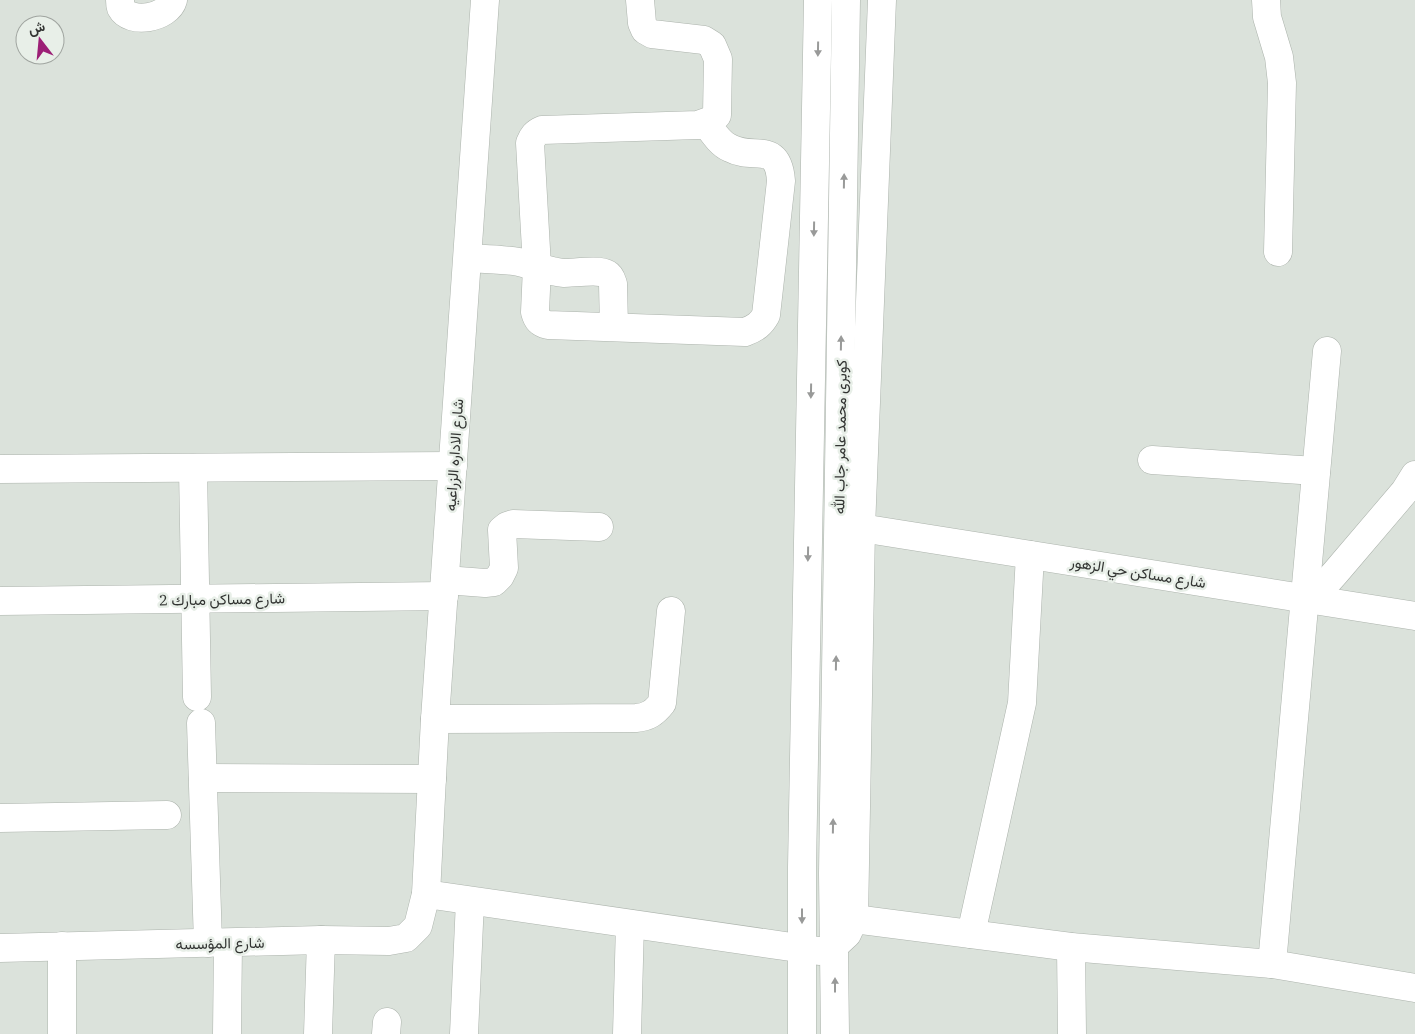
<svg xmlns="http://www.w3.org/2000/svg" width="1415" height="1034" font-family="'IBM Plex Serif',Vazirmatn,serif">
  <rect width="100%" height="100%" fill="#dbe2db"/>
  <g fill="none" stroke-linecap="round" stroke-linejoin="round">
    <!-- minor casing -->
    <g stroke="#acb3ac" stroke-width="29">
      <g id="minor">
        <path d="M120 0C120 3 120 5 121 8 130 25 168 18 173 0"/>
        <path d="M640 0 642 23 645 30 652 34 704 40 712 45 718 59 717 115 712 120 698 125 542 130C535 133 533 136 530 143L537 267 535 312C537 320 540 323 548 325L745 332C756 328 761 324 766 315L781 181C778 140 754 161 730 148 720 144 712 131 706 123"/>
        <polyline points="1266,0 1267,17 1279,57 1282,83 1278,252"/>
        <path d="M468 258C484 259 502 259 519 262 534 265 549 272 564 273 574 273 600 269 607 274 611 276 612 281 613 284L614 327"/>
        <polyline points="1152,460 1316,471"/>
        <polyline points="193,468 197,697"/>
        <polyline points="0,469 453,466"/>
        <polyline points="861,528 1415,616"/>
        <polyline points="445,580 485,583 494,582 500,576 504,568 502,530 507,526 513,524 599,527"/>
        <polyline points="1312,599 1336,572 1405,491 1415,475"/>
        <polyline points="0,601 444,596"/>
        <path d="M435 719 636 718C648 717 654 713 662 703L671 611"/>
        <polyline points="201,723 208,943"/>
        <polyline points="203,778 432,779"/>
        <polyline points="0,818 167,815"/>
        <polyline points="426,894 819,951"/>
        <polyline points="854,919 1071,947 1272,964 1415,988"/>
        <polyline points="971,934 1022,703 1030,555"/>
        <polyline points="62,946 62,1034"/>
        <polyline points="834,946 847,934 854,919 861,528 882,0"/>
        <polyline points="1071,947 1072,1034"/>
        <polyline points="0,948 321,940 389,941 406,938 418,926 426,894 435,719 485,0"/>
        <polyline points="1272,964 1327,351"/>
        <polyline points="227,1034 228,943"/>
        <polyline points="318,1034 321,940"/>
        <polyline points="386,1034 387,1022"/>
        <polyline points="464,1034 470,901"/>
        <polyline points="627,1034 630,924"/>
        <polyline points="802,1034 802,867 818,0"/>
        <polyline points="835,1034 833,874 846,0"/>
      </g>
    </g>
    <!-- minor -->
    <use href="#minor" stroke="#fff" stroke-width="28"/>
  </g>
  <!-- one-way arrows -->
  <defs><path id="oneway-solid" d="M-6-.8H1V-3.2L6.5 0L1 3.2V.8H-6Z" transform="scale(1.25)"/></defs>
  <g fill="#999a99">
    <use href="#oneway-solid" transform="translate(818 49) rotate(91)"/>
    <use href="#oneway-solid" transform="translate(844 181) rotate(-89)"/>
    <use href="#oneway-solid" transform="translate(814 229) rotate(91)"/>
    <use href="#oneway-solid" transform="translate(841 343) rotate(-89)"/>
    <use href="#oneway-solid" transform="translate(811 391) rotate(91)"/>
    <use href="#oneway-solid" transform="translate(808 554) rotate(91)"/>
    <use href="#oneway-solid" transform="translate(836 663) rotate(-89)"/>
    <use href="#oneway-solid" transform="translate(833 826) rotate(-89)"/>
    <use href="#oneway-solid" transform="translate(802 916) rotate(90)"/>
    <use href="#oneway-solid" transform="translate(835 985) rotate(-90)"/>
  </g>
  <g text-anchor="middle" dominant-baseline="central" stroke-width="5" stroke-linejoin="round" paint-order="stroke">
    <!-- street labels -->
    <g font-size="15" fill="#333533" stroke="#e8efe8">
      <text transform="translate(840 437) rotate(-89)">كوبرى محمد عامر جاب الله</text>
      <text transform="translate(454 455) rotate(-86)">شارع الاداره الزراعيه</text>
      <text transform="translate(1138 572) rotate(9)">شارع مساكن حي الزهور</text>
      <text transform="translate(222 599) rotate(-1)">شارع مساكن مبارك 2</text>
      <text transform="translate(220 943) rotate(-1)">شارع المؤسسه</text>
    </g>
  </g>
  <!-- north arrow -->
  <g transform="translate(40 40) rotate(344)"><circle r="24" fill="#e8efe8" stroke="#a0a5a0"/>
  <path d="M0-4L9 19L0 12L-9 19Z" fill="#9c1f76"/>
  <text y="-8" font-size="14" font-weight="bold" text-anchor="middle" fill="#333533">ش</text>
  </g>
</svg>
